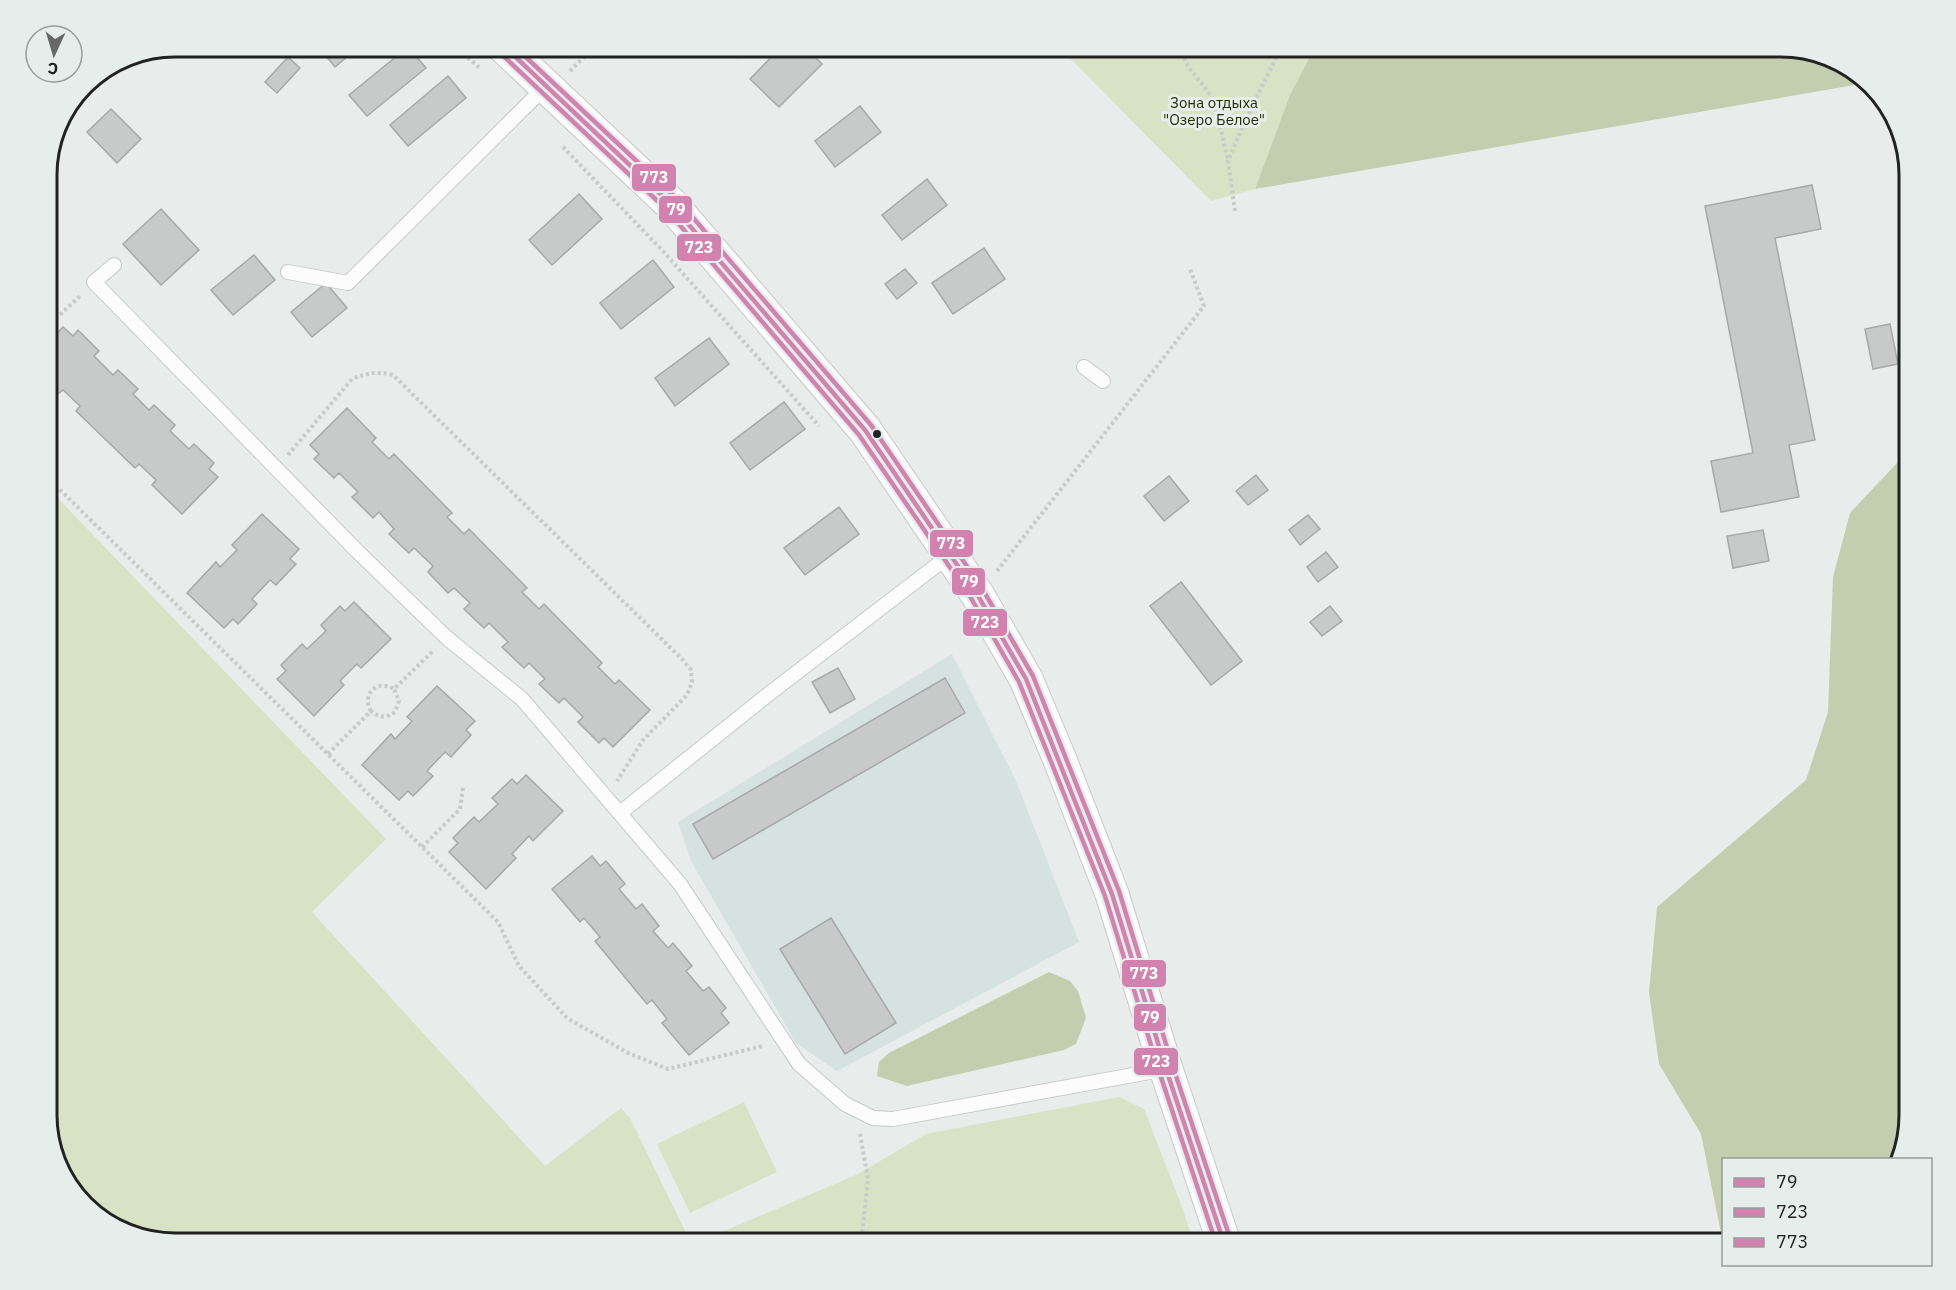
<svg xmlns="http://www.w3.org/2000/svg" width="1956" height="1290" font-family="'IBM Plex Sans',sans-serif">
  <rect width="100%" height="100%" fill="#e8eceb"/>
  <!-- built -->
  <polygon fill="#d6e2e0" points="952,654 1016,781 1079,942 837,1071 796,1043 691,861 678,822"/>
  <!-- green -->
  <g fill="#d8e3c6">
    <polygon points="1059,47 1315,47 1290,95 1255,189 1211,201"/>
    <polygon points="47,487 386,839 312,912 545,1166 621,1108 630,1118 691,1243 175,1243 104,1222 64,1180 47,1123"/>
    <polygon points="1119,1097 1144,1109 1182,1207 1194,1243 696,1243 856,1175 926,1134"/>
    <polygon points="744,1102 777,1172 690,1213 657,1144"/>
  </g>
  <!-- forest -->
  <g fill="#c3ceaf">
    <polygon points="1315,47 1781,47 1852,68 1866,83 1255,189 1290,95"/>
    <polygon points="1909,453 1909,1116 1896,1159 1724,1160 1723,1243 1701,1134 1659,1064 1649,992 1657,907 1806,780 1828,712 1833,577 1850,513 1897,463"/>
    <polygon points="1049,972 1070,981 1078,991 1086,1018 1076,1044 1064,1050 907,1086 877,1076 879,1062 889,1053"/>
  </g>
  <!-- building -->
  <g fill="#c8cac9" stroke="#a7a9a8" stroke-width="1.5">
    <polygon points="318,46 360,46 335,67"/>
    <polygon points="728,46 750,46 738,58"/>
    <polygon points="782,46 804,46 822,64 779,107 750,79"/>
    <polygon points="408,47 426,68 367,116 349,95"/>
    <polygon points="288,57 300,68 277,93 265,82"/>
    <polygon points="448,76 466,98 408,146 390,125"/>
    <polygon points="860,106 881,132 835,167 815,141"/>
    <polygon points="111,109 141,139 117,163 87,132"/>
    <polygon points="927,179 947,205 902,240 882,215"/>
    <polygon points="1812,185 1821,229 1775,238 1815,440 1789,445 1799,497 1721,512 1711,461 1753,453 1705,206"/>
    <polygon points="579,194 602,219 552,265 529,240"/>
    <polygon points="161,209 199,250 161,285 123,244"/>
    <polygon points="984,248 1005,279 953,314 932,283"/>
    <polygon points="254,255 275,280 233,315 211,290"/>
    <polygon points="653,260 674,287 621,329 600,303"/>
    <polygon points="905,269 917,283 897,299 885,284"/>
    <polygon points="326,283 347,308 312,337 291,312"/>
    <polygon points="1890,324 1898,364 1873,369 1865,329"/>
    <polygon points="63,327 73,336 78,330 99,351 94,356 113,375 118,370 138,389 133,394 149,410 154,405 175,425 170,431 189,449 194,444 214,463 209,469 218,477 182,514 152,485 156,480 139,464 135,468 76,411 80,406 63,390 58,394 47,383 47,344"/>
    <polygon points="709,338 729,364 675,406 655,378"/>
    <polygon points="784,402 805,429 750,470 730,443"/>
    <polygon points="347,408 376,438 372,442 389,459 394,454 452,513 447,517 464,534 469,529 527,588 522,592 539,609 544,604 602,663 598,667 615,684 619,680 650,710 613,747 604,738 599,743 578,722 583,717 564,698 559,703 539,684 545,679 529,663 524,668 502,647 508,642 489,623 484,628 464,609 470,603 454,588 448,593 428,572 433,566 414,548 409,553 389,534 394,529 379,512 373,518 352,497 358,492 339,473 334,478 314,459 319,454 310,445"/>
    <polygon points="1256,475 1268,490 1248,505 1236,491"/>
    <polygon points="1169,476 1189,501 1164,521 1144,496"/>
    <polygon points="839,507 859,534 805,575 784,548"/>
    <polygon points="262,514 299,549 290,559 296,564 276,585 270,580 252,599 257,604 238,624 233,619 224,628 187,593 216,562 220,567 237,550 232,545"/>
    <polygon points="1308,515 1320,529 1300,545 1289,530"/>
    <polygon points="1763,530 1769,561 1733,568 1727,536"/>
    <polygon points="1326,552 1338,567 1318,582 1307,567"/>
    <polygon points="1181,582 1242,661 1211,685 1150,606"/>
    <polygon points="354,602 391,639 361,668 357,664 340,681 344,685 314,716 277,679 286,671 281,665 302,644 307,649 326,631 321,625 340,606 345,611"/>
    <polygon points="1330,606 1342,621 1322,636 1310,622"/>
    <polygon points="838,668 855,699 830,713 812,682"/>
    <polygon points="945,678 965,713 713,859 693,824"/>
    <polygon points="437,686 475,721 466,730 471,735 451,757 445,752 427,771 433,776 413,796 408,791 399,800 362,765 391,734 395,739 412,721 407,717"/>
    <polygon points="526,775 563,811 533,841 529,836 512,854 516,858 486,889 449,852 458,843 453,838 474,817 479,822 498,804 492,798 512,779 517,784"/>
    <polygon points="592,856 600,866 606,861 625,884 619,889 636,909 642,904 659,926 653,931 668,948 673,943 692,966 686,971 703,991 709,987 726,1008 721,1013 729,1023 689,1055 662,1023 667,1019 652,1000 647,1004 595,941 600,937 584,918 580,922 552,889"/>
    <polygon points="831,918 896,1023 845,1054 780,949"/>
  </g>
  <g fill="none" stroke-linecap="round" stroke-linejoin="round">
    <!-- service casing -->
    <g stroke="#c7c9c9" stroke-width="16">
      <g id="service">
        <polyline points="114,265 94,282 357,551 447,638 522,699 680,884 799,1064 845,1104 873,1118 893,1119 1166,1069"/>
        <polyline points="288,272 348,283 546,86"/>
        <polyline points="1084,367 1103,381"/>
        <polyline points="620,813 770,693 950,555"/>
      </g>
    </g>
    <!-- tertiary casing -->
    <g stroke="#c7c9c9" stroke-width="35">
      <polyline id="tertiary" points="503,46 671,204 865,430 977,594 1026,679 1060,760 1112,894 1166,1069 1224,1243"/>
    </g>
    <!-- path -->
    <g stroke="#c9caca" stroke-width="4" stroke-dasharray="3 3" stroke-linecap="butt">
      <polyline points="454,46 481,69"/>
      <path d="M1182 46C1183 68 1200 78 1210 95 1217 106 1224 146 1228 160"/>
      <polyline points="570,71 595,46"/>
      <polyline points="563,147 661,249 819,426"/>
      <polyline points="1235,211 1228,161 1246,119 1282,46"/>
      <polyline points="47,327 81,295"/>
      <path d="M288 455 352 379C367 373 377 371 393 375L683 660 691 670 692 682 687 695 643 740 617 781"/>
      <polyline points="47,477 498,922 519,966 567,1018 628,1053 668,1069 763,1046"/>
      <polyline points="997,571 1204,306 1190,269"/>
      <path d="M371 711C361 694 377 679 394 689"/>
      <path d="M328 754 371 711C379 718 387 718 395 712L399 701 394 689 433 651"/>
      <polyline points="422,847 460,809 463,788"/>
      <polyline points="860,1134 868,1179 861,1243"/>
    </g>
    <!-- service -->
    <use href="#service" stroke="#fcfcfc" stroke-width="14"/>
    <!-- tertiary -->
    <use href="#tertiary" stroke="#fcfcfc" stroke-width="33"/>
    <!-- bus-1 casing -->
    <g stroke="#e6eeec" stroke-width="9">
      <polyline id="bus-1" points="504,46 671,204 865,430 977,594 1026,679 1112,894 1166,1069 1224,1243"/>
    </g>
    <!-- bus-2 casing -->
    <g stroke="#e6eeec" stroke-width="9">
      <polyline id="bus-2" points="498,51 666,209 859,435 971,598 1019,682 1105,896 1159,1071 1216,1243"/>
    </g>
    <!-- bus-3 casing -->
    <g stroke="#e6eeec" stroke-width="9">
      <polyline id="bus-3" points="514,46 677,199 871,425 983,590 1033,676 1119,891 1173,1067 1231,1241"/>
    </g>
    <!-- bus-1 -->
    <use href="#bus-1" stroke="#d282af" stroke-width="4.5"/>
    <!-- bus-2 -->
    <use href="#bus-2" stroke="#d282af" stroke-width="4.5"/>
    <!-- bus-3 -->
    <use href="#bus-3" stroke="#d282af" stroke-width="4.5"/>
  </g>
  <!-- markers -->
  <circle fill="#202322" stroke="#e6eeec" stroke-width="2" cx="877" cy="434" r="5"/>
  <g text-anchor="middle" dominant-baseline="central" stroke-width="6" stroke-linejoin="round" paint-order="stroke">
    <!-- park labels -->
    <g font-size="15" fill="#242e03" stroke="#e6eeec">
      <text x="1214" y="102">Зона отдыха<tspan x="1214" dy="17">"Озеро Белое"</tspan></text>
    </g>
  </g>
  <!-- crop -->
  <path d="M0 0H1956V1290H0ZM175 57H1781A118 118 0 0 1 1899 175V1115A118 118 0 0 1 1781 1233H175A118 118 0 0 1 57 1115V175A118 118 0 0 1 175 57Z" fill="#e6eeec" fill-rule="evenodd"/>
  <path fill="none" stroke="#202322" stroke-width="3" d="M175 57H1781A118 118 0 0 1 1899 175V1115A118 118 0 0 1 1781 1233H175A118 118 0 0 1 57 1115V175A118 118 0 0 1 175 57Z"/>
  <g stroke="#e6eeec" stroke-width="2">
    <rect x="631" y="163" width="46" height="29" rx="6" fill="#d282af"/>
    <rect x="658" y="195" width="35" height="29" rx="6" fill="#d282af"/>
    <rect x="676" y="233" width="46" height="29" rx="6" fill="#d282af"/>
    <rect x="929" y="529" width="45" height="29" rx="6" fill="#d282af"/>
    <rect x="951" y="567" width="35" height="29" rx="6" fill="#d282af"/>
    <rect x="962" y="608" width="46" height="29" rx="6" fill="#d282af"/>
    <rect x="1121" y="959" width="46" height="29" rx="6" fill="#d282af"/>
    <rect x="1133" y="1003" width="34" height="29" rx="6" fill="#d282af"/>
    <rect x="1133" y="1047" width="46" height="29" rx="6" fill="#d282af"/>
  </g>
  <g font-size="16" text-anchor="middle" font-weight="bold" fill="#fff">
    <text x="654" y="183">773</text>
    <text x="676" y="215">79</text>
    <text x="699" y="253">723</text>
    <text x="951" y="549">773</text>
    <text x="969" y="587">79</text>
    <text x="985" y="628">723</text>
    <text x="1144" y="979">773</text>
    <text x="1150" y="1023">79</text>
    <text x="1156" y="1067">723</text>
  </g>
  <!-- legend -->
  <rect x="1722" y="1158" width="210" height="108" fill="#e6eeec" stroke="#979d9b" stroke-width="1.5"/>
  <rect x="1734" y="1178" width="30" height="9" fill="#d282af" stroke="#979d9b" stroke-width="1.5"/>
  <text x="1776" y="1188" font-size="18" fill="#202322">79</text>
  <rect x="1734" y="1208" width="30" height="9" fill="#d282af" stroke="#979d9b" stroke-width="1.5"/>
  <text x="1776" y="1218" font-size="18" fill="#202322">723</text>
  <rect x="1734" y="1238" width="30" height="9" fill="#d282af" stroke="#979d9b" stroke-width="1.5"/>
  <text x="1776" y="1248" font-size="18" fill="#202322">773</text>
  <!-- north arrow -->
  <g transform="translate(54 54) rotate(184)"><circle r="28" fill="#e6eeec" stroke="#979d9b" stroke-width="1.5"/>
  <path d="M0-4.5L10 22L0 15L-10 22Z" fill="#666968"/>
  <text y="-9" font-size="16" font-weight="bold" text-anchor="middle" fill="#202322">С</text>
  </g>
</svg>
